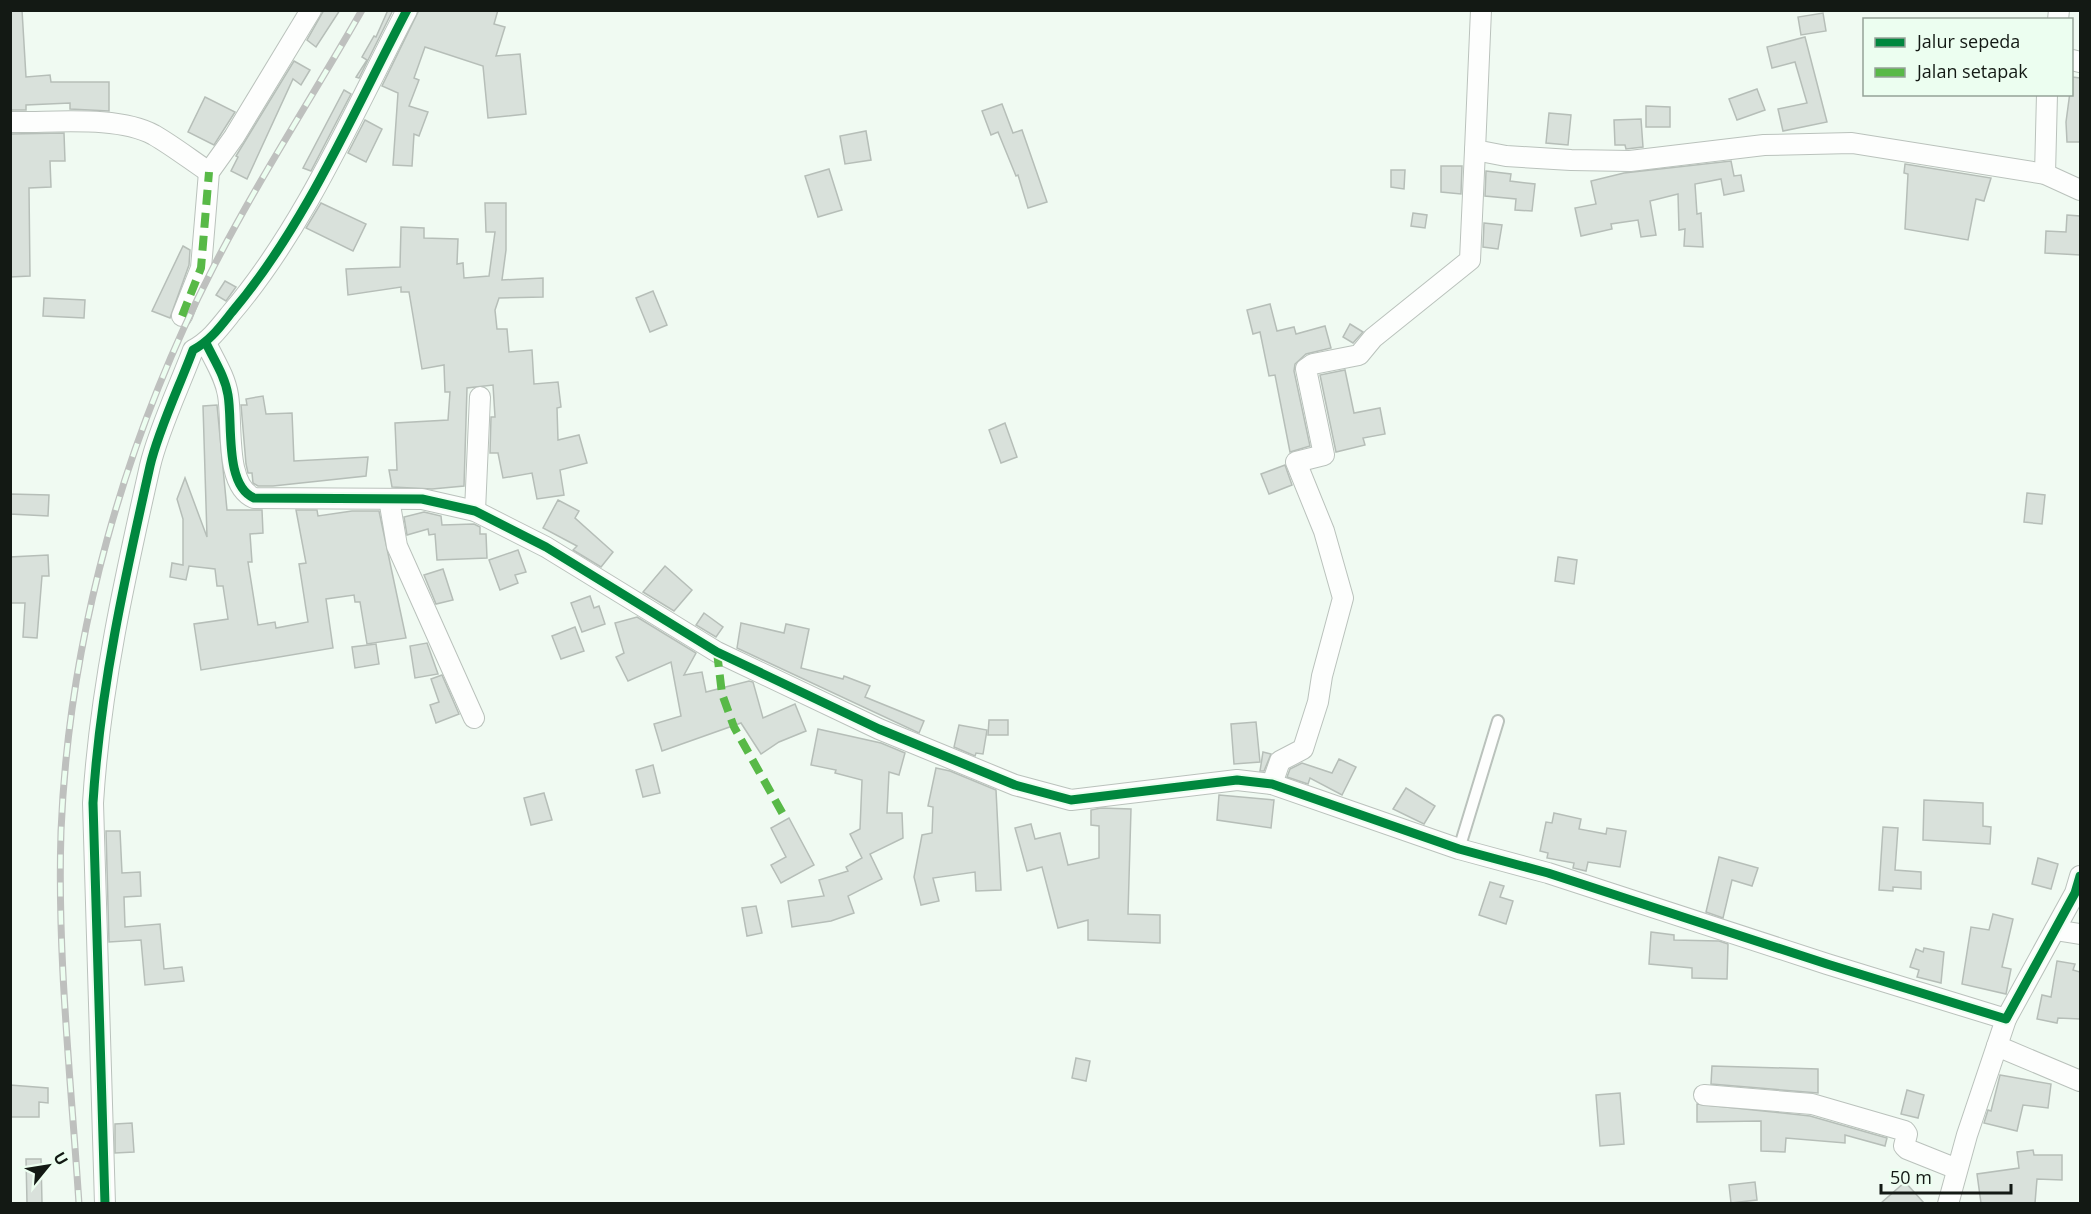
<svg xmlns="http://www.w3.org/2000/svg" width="2091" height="1214" font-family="'Open Sans',sans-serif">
  <rect width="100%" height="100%" fill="#f0faf2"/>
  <!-- building -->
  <g fill="#d9e1db" stroke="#b6beb8" stroke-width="1.5">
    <polygon points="10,10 22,10 26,77 50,75 51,82 109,82 109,111 70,109 70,103 26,105 26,110 10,110"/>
    <polygon points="324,10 340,10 316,47 307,40"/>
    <polygon points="388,10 393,10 359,78 356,77 367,60 362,57 374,36 376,37"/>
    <polygon points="419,10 498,10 494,24 505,27 496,56 520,54 526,114 488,118 483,66 425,47 414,78 419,80 409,106 428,112 419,136 414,134 412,166 393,165 398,93 382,86"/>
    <polygon points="1823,13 1826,31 1801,35 1798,17"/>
    <polygon points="1805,37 1827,122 1783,131 1778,109 1807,103 1795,62 1772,68 1767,47"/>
    <polygon points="294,61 310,70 301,85 293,79 247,179 231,171 238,157 236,156"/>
    <polygon points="2072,77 2080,78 2080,142 2067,142 2066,122"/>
    <polygon points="1757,89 1765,110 1737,120 1729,99"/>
    <polygon points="344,90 351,94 311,171 303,168"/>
    <polygon points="205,97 235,112 214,145 188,132"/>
    <polygon points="1002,104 1013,133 1022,130 1047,202 1028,208 1018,175 1016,176 998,132 991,135 982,111"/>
    <polygon points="1646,106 1670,107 1670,127 1646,127"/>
    <polygon points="1549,113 1571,115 1568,145 1546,143"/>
    <polygon points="1641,119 1643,147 1626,149 1625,145 1615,145 1614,120"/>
    <polygon points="365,120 382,129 366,162 348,153"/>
    <polygon points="866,131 871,160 845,164 840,136"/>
    <polygon points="64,133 65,161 50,161 51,187 29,188 30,276 10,277 10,134"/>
    <polygon points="1731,161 1734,176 1741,175 1744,191 1724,195 1721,179 1695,184 1697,214 1701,213 1703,247 1684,246 1685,229 1679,230 1678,194 1650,201 1656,235 1641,237 1638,220 1611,224 1612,229 1581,236 1575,208 1596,204 1591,181 1624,173"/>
    <polygon points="1905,164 1991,178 1984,201 1976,199 1968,240 1905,229 1908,174 1904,173"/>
    <polygon points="1441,166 1462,166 1461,194 1441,192"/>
    <polygon points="829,169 842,210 818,217 805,176"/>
    <polygon points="1391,170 1405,170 1404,189 1391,187"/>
    <polygon points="1486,171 1511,174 1510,181 1535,184 1532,211 1515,210 1516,199 1485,196"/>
    <polygon points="321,203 366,224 353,251 306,228"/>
    <polygon points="485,203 506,203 506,250 502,280 543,278 543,297 499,298 495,310 497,329 507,329 509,352 532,350 534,384 558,382 561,407 557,408 558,440 579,435 587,463 560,470 564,495 537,499 532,473 503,478 498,453 490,453 491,417 495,417 493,385 467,388 464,486 432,489 392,487 389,470 397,470 395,423 448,420 450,392 445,392 444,365 422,369 409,292 401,292 401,287 348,295 346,269 400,267 401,227 424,228 424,238 458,239 457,264 463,263 464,278 489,276 495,232 486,232"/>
    <polygon points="1413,213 1427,215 1425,228 1411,226"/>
    <polygon points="2067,215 2080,216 2080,255 2045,253 2046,231 2066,232"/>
    <polygon points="1484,223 1502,225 1498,249 1483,247"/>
    <polygon points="183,246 190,250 189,265 170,318 152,311"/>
    <polygon points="225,281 236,287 226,301 216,295"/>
    <polygon points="653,291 667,325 650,332 636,298"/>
    <polygon points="44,298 85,300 84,318 43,316"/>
    <polygon points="1270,304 1277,331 1294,327 1296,334 1325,326 1331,348 1306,354 1295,364 1294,371 1310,446 1290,452 1275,375 1269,376 1260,332 1253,334 1247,310"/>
    <polygon points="1350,324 1363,332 1353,343 1343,337"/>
    <polygon points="1345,370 1354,413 1380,408 1385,434 1363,438 1365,445 1336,452 1320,375"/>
    <polygon points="263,396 266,414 292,413 294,461 368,457 366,476 273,486 258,486 253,483 252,473 248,473 246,464 241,405 247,405 246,399"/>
    <polygon points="217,405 227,510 262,510 263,533 250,534 252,562 248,562 258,625 275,622 276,628 308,622 299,564 306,563 296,510 317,510 318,516 352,511 379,511 406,638 367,644 360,602 355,602 354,595 326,599 333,648 201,670 194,624 228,619 223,586 217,586 215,569 189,566 186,580 170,577 172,563 183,565 183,519 177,499 185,478 207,537 203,406"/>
    <polygon points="1005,423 1017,457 1001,463 989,430"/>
    <polygon points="1285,465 1292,485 1269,494 1261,474"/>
    <polygon points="2027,493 2045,495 2042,524 2024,522"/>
    <polygon points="10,494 49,495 48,516 10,514"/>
    <polygon points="558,500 579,511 575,518 613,552 601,567 573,550 577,546 543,528"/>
    <polygon points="424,512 441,516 442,525 474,524 480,527 480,534 486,534 487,558 437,560 435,534 429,535 428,529 407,535 404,517"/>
    <polygon points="518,550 526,572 515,575 518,583 500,590 489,560"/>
    <polygon points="48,555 49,576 42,576 37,638 23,637 25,603 10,603 10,557"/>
    <polygon points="1558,557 1577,560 1574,584 1555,581"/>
    <polygon points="665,566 692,590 674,611 643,592"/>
    <polygon points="443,569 453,600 436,604 424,575"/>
    <polygon points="590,596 594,608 599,606 605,624 582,632 571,603"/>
    <polygon points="704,613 723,627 716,637 696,625"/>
    <polygon points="637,617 696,653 684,675 702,672 706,692 749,681 753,682 763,718 795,704 806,731 779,742 761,754 741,723 662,751 654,724 681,716 671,662 628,681 616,657 624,653 615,623"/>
    <polygon points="741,623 784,633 786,624 809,629 801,668 843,679 844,676 870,686 865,697 924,721 919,733 737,648"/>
    <polygon points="575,627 584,651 561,659 552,636"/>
    <polygon points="427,643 438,674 415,678 410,646"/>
    <polygon points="376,644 379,664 355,668 352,647"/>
    <polygon points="442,675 459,714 436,723 430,705 439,702 431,679"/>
    <polygon points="989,720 1008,720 1008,735 988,735"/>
    <polygon points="1256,722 1260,762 1234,764 1231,724"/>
    <polygon points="959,725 987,730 983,754 976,753 975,756 954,747"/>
    <polygon points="818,729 881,743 905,753 899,775 889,772 887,813 902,813 903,838 870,854 882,879 848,896 854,913 831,921 792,927 788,901 824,896 819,880 848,871 846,867 862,858 850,834 860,829 862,780 835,773 836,770 811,765"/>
    <polygon points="1263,752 1271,754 1264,771 1260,771"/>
    <polygon points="1339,759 1356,767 1342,795 1310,778 1308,784 1287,777 1290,769 1302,763 1332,773"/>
    <polygon points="653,765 660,793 643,797 636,770"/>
    <polygon points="936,768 950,771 996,790 1001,890 976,891 975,872 933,878 939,901 921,905 914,877 922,835 932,833 933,807 928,806"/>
    <polygon points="1406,788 1435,806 1424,824 1393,809"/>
    <polygon points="544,793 552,820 531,825 524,798"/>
    <polygon points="1219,795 1274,800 1271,828 1217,820"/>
    <polygon points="1924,800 1983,803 1983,826 1991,827 1990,844 1923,840"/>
    <polygon points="1101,808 1131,809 1128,914 1160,915 1160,943 1088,940 1088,920 1058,928 1042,867 1027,871 1015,828 1031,824 1035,839 1060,833 1068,865 1099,858 1099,826 1091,825 1091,810"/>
    <polygon points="1554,813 1581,819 1579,829 1606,834 1607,828 1626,831 1620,867 1588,862 1586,871 1573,868 1574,863 1547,858 1548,853 1540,851 1546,822 1552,823"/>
    <polygon points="789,818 814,865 781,883 771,865 786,857 771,828"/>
    <polygon points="1883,827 1898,828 1895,870 1921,872 1921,889 1893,887 1893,891 1879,890"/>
    <polygon points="106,831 120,831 122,873 140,872 141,896 124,897 125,927 160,924 164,969 182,967 184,981 145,985 141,940 109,942"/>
    <polygon points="1719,857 1758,868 1752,886 1732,880 1723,918 1706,912"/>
    <polygon points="2038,858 2058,864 2051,889 2032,884"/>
    <polygon points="1490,882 1504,886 1500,897 1513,901 1506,924 1479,915"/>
    <polygon points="756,906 762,933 747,936 742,908"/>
    <polygon points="1993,914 2013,919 2002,967 2011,969 2006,994 1962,984 1971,927 1989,930"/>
    <polygon points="1651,932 1674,935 1674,940 1719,941 1728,944 1727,979 1692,978 1692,968 1649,964"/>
    <polygon points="1924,948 1944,952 1941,983 1917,977 1919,970 1910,967 1916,949 1923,952"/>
    <polygon points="2057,961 2075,964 2073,970 2080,972 2080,1019 2058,1018 2057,1023 2037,1019 2042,995 2051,997"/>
    <polygon points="1076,1058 1090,1061 1086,1081 1072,1078"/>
    <polygon points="1712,1066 1818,1069 1818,1093 1711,1084"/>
    <polygon points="2000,1075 2051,1084 2048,1108 2023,1105 2017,1131 1984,1123 1988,1110 1991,1111"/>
    <polygon points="10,1085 48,1088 48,1103 39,1102 39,1117 10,1117"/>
    <polygon points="1907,1090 1924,1095 1918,1118 1901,1114"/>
    <polygon points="1620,1093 1624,1144 1600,1146 1596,1095"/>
    <polygon points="1697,1104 1810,1116 1887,1138 1885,1146 1845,1135 1845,1143 1786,1138 1785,1152 1761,1151 1761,1121 1697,1122"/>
    <polygon points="132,1123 134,1152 115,1153 115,1124"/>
    <polygon points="2033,1150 2034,1155 2062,1155 2062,1180 2037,1179 2035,1203 1981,1203 1977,1174 2019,1168 2017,1152"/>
    <polygon points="26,1159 41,1159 42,1203 27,1203"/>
    <polygon points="1755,1182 1757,1200 1731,1203 1729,1185"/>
    <polygon points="1905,1182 1924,1203 1881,1203"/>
  </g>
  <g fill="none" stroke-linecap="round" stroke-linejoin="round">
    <!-- lane casing -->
    <g stroke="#bac2bc" stroke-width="14">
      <polyline id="lane" points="1459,849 1498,721"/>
    </g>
    <!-- street casing -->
    <g stroke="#bac2bc" stroke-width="22">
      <g id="street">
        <polyline points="1481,10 1475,150 1506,156 1571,160 1630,161 1764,145 1852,143 2045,174 2080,190"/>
        <polyline points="2058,20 2059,10"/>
        <polyline points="2072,60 2080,62"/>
        <path d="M10 122C53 123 117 115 154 135 173 146 191 160 209 172"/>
        <polyline points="2045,174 2047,94"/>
        <polyline points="182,316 201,268 209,172 234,137 311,10"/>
        <path d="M206 343C214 360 225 376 228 395 233 423 224 485 254 498L422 499 475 511 546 547 717 652 879 729 1015 785 1071 800 1237 780 1272 784 1459 849 1548 873 1827 964 2006 1019 2075 893 2080 876"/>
        <polyline points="389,499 397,546 474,718"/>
        <polyline points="475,511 480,397"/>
        <polyline points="1272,784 1280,761 1303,749 1318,702 1322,676 1343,598 1324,531 1296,462 1324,455 1306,369 1313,364 1359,355 1373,338 1470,260 1475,150"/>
        <polyline points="2055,930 2080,934"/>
        <polyline points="1997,1046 2080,1081"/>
        <polyline points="1704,1095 1812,1104 1905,1131 1907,1134 1904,1146 1907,1149 1957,1169"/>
        <path d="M105 1204 93 803C100 689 125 577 150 466 158 431 180 385 193 350 210 341 220 327 232 312 305 226 354 111 407 10"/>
        <polyline points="1948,1204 1967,1135 2006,1019"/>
      </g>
    </g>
    <!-- lane -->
    <use href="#lane" stroke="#fdfefd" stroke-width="10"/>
    <!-- street -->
    <use href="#street" stroke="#fdfefd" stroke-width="20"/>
    <!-- rail casing -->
    <g stroke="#bec0be" stroke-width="7">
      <path id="rail" d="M79 1204C71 1080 57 955 61 831 69 636 124 441 213 268 258 180 313 96 362 10"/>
    </g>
    <!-- rail -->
    <use href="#rail" stroke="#ecfef0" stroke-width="4.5" stroke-dasharray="14" stroke-linecap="butt"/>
    <!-- quiet -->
    <g stroke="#58b947" stroke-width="8" stroke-dasharray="15 8" stroke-linecap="butt">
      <polyline points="182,316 201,268 209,172"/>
      <polyline points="717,652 722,694 734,727 784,816"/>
    </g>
    <!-- cycleway casing -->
    <g stroke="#ecfef0" stroke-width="13">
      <g id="cycleway">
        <path d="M206 343C214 360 225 376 228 395 233 423 224 485 254 498L422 499 475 511 546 547 717 652 879 729 1015 785 1071 800 1237 780 1272 784 1459 849 1548 873 1827 964 2006 1019 2075 893 2080 876"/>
        <path d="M105 1204 93 803C100 689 125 577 150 466 158 431 180 385 193 350 210 341 220 327 232 312 305 226 354 111 407 10"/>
      </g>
    </g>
    <!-- cycleway -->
    <use href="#cycleway" stroke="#00873e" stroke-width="9"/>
  </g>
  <!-- border -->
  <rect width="2091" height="1214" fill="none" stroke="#131914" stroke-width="24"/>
  <!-- legend -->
  <rect x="1863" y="18" width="210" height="78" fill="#ecfef0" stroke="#95a298" stroke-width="1.5"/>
  <rect x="1875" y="38" width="30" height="9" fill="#00873e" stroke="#95a298" stroke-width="1.5"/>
  <text x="1917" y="48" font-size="18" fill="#131914">Jalur sepeda</text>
  <rect x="1875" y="68" width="30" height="9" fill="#58b947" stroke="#95a298" stroke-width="1.5"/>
  <text x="1917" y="78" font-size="18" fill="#131914">Jalan setapak</text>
  <!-- north arrow -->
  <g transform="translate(48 1166) rotate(60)" stroke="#ecfef0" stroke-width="4.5" paint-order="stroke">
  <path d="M0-4.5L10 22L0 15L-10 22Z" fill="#131914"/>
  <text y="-9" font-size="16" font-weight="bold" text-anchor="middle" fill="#131914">U</text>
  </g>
  <!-- scale -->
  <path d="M1881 1184v9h130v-9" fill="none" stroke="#131914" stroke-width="3"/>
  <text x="1890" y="1184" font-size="18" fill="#131914" stroke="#ecfef0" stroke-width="4.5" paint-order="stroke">50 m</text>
</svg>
